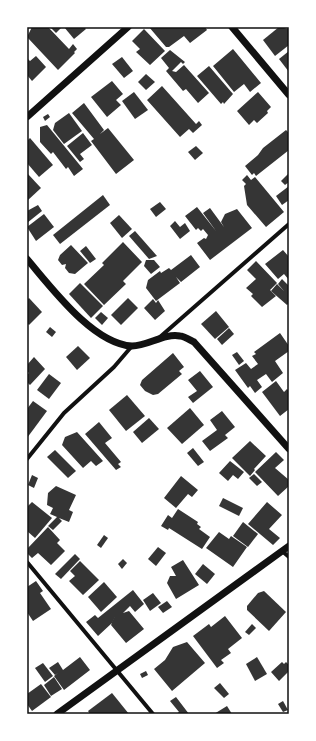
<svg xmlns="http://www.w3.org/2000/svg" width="316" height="741" font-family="Ubuntu,sans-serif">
  <rect width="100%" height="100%" fill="#fff"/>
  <!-- building -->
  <g fill="#353535">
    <polygon points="32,27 48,27 69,49 73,44 77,49 74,52 75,53 58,70 27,37"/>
    <polygon points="50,27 62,27 56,33"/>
    <polygon points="64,27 84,27 86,29 74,39"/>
    <polygon points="149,27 205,27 207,30 190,43 184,36 169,47 166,47"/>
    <polygon points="279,27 289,29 289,45 275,56 263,40"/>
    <polygon points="144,29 165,51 150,65 136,52 140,49 132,41"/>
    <polygon points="233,49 261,83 250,92 244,84 234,92 213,66"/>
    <polygon points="170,50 185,62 183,64 181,62 172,71 176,72 184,65 209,93 198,103 186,89 183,91 166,71 169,68 161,58"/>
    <polygon points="289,51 289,72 279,59"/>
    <polygon points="36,56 46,67 32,81 27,75 27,58 30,61"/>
    <polygon points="122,57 133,71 124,78 112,64"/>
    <polygon points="209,66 233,94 224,104 223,102 221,104 197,76"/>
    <polygon points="146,74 155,82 146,90 138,82"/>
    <polygon points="112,81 123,94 116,100 121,105 107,117 91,97"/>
    <polygon points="162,86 196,124 199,121 202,125 193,133 189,129 180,137 147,100"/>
    <polygon points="134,92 148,110 135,119 122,101"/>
    <polygon points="258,92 271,107 267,111 268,113 257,123 254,120 249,125 237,111"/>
    <polygon points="84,103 104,130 100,134 108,128 134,160 116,174 91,141 94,139 72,113"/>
    <polygon points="69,113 82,131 64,144 53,130 55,123"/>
    <polygon points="48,114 50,117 45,121 43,117"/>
    <polygon points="47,125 83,169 74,176 68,167 66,169 53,152 51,154 40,142 40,127"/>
    <polygon points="286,130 289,133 289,150 256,176 254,173 252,175 245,166 258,155 263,148"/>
    <polygon points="83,133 92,145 80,154 84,159 80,162 67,146"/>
    <polygon points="30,138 53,165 39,177 27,163 27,141"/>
    <polygon points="196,146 203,153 195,160 188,152"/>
    <polygon points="27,173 41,188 27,201"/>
    <polygon points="289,173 289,182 285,185 281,181"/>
    <polygon points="247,175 251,180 255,177 284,212 266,227 247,205 244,186 246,184 242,180"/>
    <polygon points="289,186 289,200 282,205 276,196"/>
    <polygon points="103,195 110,205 60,244 53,235"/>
    <polygon points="160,202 166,209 156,217 150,209"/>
    <polygon points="38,205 42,211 27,223 27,211"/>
    <polygon points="197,207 216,231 203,213 210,208 224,227 221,222 225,214 237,209 252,228 210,260 197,243 204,238 206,239 208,235 203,229 201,231 198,228 196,230 185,216"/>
    <polygon points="44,214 54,227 36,241 27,227"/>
    <polygon points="119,215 132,229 122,238 110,223"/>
    <polygon points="175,221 180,227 185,223 190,231 180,239 170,226"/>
    <polygon points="135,231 157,256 149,259 129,236"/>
    <polygon points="123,242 142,262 123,281 126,284 104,305 84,284 104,265 102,263"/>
    <polygon points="71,245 88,263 75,274 69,273 65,268 66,264 62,265 58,260 60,255"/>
    <polygon points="86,246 96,259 90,263 80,251"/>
    <polygon points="283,250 289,257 289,280 284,274 278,279 265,264"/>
    <polygon points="191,255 200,267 181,282 176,277 180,283 156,301 146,288 148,280 160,271 161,273 169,268 171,270"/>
    <polygon points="146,260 154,260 160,267 151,274 144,266"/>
    <polygon points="256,261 277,283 270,290 276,296 262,307 251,296 253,294 246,288 256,279 247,270"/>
    <polygon points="282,279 289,286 289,303 287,305 271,291 277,284 284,291 278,284"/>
    <polygon points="80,283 103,306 91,318 69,294"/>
    <polygon points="29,298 42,312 29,325 27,323 27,300"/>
    <polygon points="128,298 138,308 121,325 111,315"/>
    <polygon points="153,299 156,303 158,300 165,311 155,320 144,308"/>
    <polygon points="216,311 229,327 215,339 201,324"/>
    <polygon points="101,312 108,318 102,325 95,318"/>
    <polygon points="50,327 56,332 52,337 46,332"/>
    <polygon points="229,328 234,334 222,345 217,339"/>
    <polygon points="280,333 289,346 289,351 275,361 283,373 272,382 266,374 257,380 262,387 255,393 250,386 248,388 235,370 246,363 251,369 258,364 252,356 256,354 254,352"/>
    <polygon points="78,346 90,358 77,370 66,357"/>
    <polygon points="237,352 244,361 239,365 232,355"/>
    <polygon points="173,353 184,367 179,371 182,374 158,394 153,395 145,391 140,385 142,380"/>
    <polygon points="34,357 45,369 30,385 27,382 27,375 29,373 27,371 27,365"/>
    <polygon points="200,371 213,387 193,403 188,397 197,391 188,380"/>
    <polygon points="49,374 61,383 49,399 37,390"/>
    <polygon points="276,381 284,392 287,389 289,391 289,409 280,416 262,392"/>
    <polygon points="127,395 145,416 126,431 109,410"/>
    <polygon points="33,401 47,411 27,438 27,409"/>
    <polygon points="190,408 204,425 182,444 167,428"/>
    <polygon points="222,411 235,427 225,435 228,438 210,451 202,441 217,430 210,420"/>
    <polygon points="149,418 159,429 142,443 133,432"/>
    <polygon points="99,422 112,438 105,443 121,462 118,464 121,467 116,470 85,434"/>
    <polygon points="77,432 103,461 96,466 91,461 83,468 62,445 65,437"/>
    <polygon points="250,441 266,456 254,469 255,470 250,476 232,458"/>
    <polygon points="193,448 204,462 198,466 187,453"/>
    <polygon points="55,450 76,471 68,478 47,457"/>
    <polygon points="276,452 284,460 275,468 289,480 289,486 278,496 255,472"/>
    <polygon points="230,461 244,472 238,479 233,475 228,481 219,473"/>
    <polygon points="254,474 262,482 257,486 249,478"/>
    <polygon points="32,475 38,478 34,488 28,485"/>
    <polygon points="181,476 198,490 192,497 188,494 176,508 164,498"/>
    <polygon points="56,486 76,495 69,510 73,512 69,522 59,518 62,521 53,530 48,526 57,517 50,514 53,508 47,505 48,493"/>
    <polygon points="223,498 243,508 239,516 219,506"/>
    <polygon points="32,502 52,518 35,538 27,531 27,507"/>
    <polygon points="267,502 282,515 269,529 280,538 273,545 248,524"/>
    <polygon points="178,509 198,522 197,524 201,527 199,529 210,537 202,549 169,528 168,530 161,526 168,515 172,518"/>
    <polygon points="243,522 258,534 248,547 233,536"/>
    <polygon points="48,527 60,540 57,543 65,551 51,565 38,553 32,558 27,553 27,549"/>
    <polygon points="219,532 229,539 231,536 247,547 233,567 206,548"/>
    <polygon points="104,535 108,538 101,548 97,545"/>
    <polygon points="158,547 166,553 156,566 148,559"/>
    <polygon points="75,554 80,559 61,579 55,574"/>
    <polygon points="123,559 127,563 122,569 118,564"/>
    <polygon points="183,560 199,585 176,599 167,583 170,576 176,576 171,567"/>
    <polygon points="80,561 99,580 83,595 69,581 75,576 70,571"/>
    <polygon points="203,564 215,574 207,584 195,574"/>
    <polygon points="36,581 43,591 40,593 51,609 33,621 27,612 27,587"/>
    <polygon points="104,582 117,597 101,612 88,597"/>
    <polygon points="133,590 144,604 135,612 130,606 123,613 129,611 144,629 126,643 111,625 116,615 112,623 98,636 86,622 95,615 98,618"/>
    <polygon points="264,591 286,612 269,631 247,610 247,606 258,593"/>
    <polygon points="153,593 161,603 150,611 143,600"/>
    <polygon points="167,601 172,607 163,613 158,607"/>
    <polygon points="225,616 242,638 228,649 231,653 221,660 224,663 217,668 193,636 209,624 211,627"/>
    <polygon points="252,624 256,628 249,635 245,632"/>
    <polygon points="187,642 205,663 172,691 154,669 165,660 173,647"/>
    <polygon points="80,657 90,670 64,690 54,676 58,673 55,675 49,668 58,662 63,670"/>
    <polygon points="257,657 267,674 255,681 246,664"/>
    <polygon points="282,662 284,664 286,662 289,665 289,671 279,681 271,672"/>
    <polygon points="43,663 53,676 45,682 35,668"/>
    <polygon points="146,671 148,675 142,678 140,674"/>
    <polygon points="54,677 62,689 51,696 44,685"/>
    <polygon points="220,683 229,694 224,698 214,688"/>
    <polygon points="41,684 51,697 32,711 27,704 27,694"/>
    <polygon points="112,693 129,714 90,714 88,711"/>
    <polygon points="176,697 189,714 176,714 179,712 170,701"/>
    <polygon points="283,701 288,710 283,712 278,704"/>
    <polygon points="227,706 232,714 214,714"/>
  </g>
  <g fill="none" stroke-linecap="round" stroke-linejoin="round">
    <!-- minor -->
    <g stroke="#111" stroke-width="4">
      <polyline points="160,337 289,224"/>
      <polyline points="27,459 64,413 114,367 132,346"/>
      <polyline points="282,551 289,557"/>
      <polyline points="27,562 153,714"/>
    </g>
    <!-- tertiary -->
    <g stroke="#111" stroke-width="7">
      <polyline points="232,27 289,95"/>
      <polyline points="27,117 128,27"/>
      <path d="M27 259C51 287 93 344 132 346 148 346 164 333 180 336 184 336 190 340 194 342L289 449"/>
      <polyline points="57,714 289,546"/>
    </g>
  </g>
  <!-- border -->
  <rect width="316" height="741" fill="none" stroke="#ffffff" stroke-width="56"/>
  <rect x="28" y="28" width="260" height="685" fill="none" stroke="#111" stroke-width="1.5"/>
</svg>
